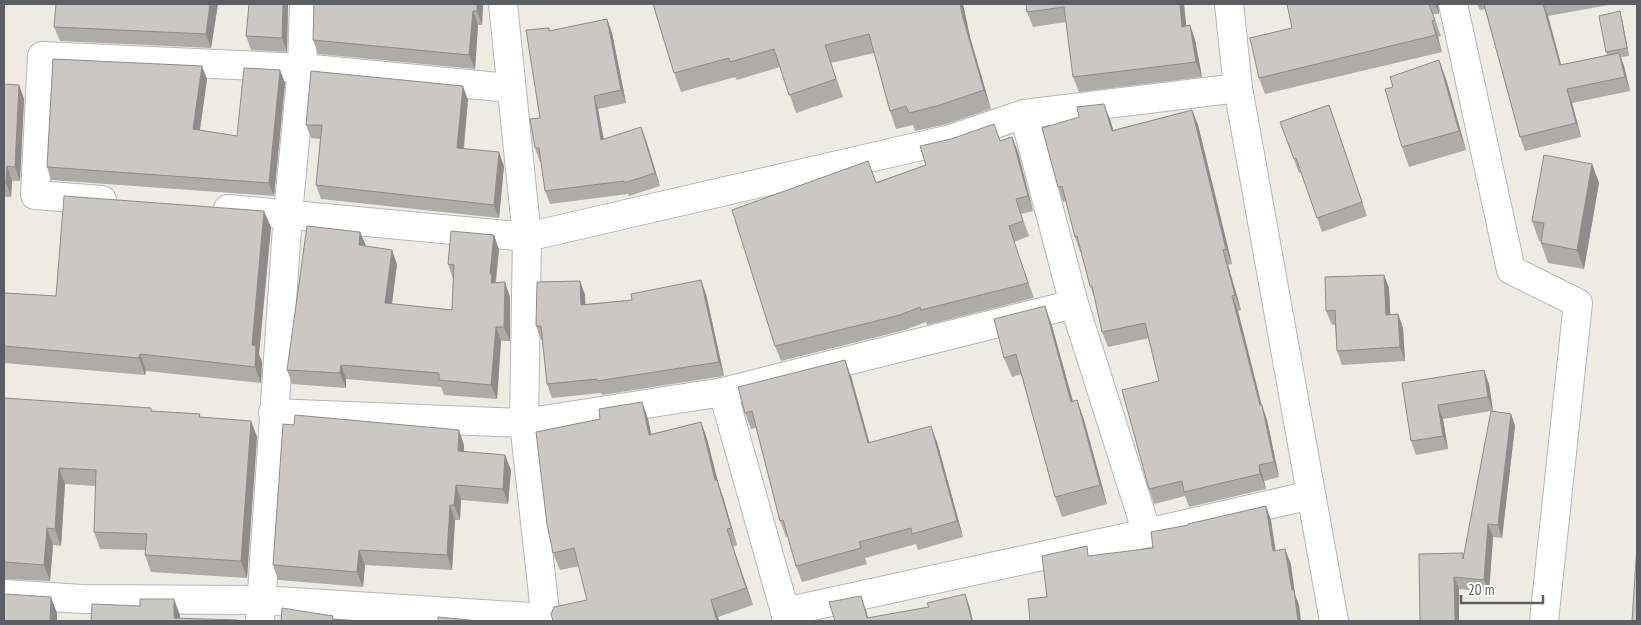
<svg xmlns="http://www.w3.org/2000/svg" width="1641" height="625" font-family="'PT Sans Narrow',sans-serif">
  <rect width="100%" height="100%" fill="#eeebe3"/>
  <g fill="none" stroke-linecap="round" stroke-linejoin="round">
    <!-- street casing -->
    <g stroke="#b3b6ba" stroke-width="30">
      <g id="street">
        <polyline points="503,4 527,237 951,139 1024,114 1238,88"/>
        <polyline points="1229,4 1238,88 1334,621"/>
        <polyline points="1453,4 1511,270 1578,303 1544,621"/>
        <polyline points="1024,114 1074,304 1147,533 1311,495"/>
        <polyline points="102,200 35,195 42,56 302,68 510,88"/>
        <polyline points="228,209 527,237 524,423 723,392 1074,304"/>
        <polyline points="723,392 785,612"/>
        <polyline points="273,413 524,423 546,621"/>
        <polyline points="4,594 82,599 261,600 546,618"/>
        <polyline points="260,621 288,213 302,68 304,4"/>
        <polyline points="787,621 785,612 1147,533"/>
      </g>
    </g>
    <!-- street -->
    <use href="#street" stroke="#fff" stroke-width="28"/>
  </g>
  <!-- wall -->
  <g fill="#afaba7">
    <polygon points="56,4 218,4 211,48 60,41 54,27"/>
    <polygon points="288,4 287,52 251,50 246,36"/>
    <polygon points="314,4 483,4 482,25 478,25 475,69 318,54 313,40"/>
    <polygon points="653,4 963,4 970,37 991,109 947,124 915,131 913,125 896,129 890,111 874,53 831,63 843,97 796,113 780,67 737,80 735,77 681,92 674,73"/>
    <polygon points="1026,4 1184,4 1186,26 1190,25 1195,40 1202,77 1079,92 1073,77 1066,22 1033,27 1027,12"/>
    <polygon points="1287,4 1438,4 1439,14 1433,14 1441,36 1438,37 1442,52 1265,94 1259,78 1292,28"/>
    <polygon points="1477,4 1614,4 1548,16 1561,65 1607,55 1606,52 1622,19 1629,56 1621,57 1624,66 1630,91 1572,103 1581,137 1525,151 1520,137 1485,9 1480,10"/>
    <polygon points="607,19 612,33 626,103 598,109 604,139 646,140 660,186 629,196 628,194 550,204 545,191 541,162 540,162 535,148 540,118 549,28 550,31"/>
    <polygon points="1439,60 1446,79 1466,150 1409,167 1402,147 1393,87"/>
    <polygon points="207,79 200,130 237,136 285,83 274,196 51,180 47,167"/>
    <polygon points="4,84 19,85 24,99 20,181 12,181 11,197 4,197"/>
    <polygon points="468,100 464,149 504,166 499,218 321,199 316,185 320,139 311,138 306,125"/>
    <polygon points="1329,105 1367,216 1322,232 1301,172 1299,173 1280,122"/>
    <polygon points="1192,110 1198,125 1232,264 1228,265 1241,310 1238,311 1261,405 1267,420 1279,477 1264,481 1266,489 1189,507 1185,496 1154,504 1149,489 1159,381 1149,338 1108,347 1102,332 1096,302 1090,286 1081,252 1080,252 1075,237 1066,201 1063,202 1058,187 1079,117 1110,119 1113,130"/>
    <polygon points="1012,137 1018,152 1033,211 1021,214 1029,236 1014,242 1034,298 927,325 926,322 905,330 781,361 775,346 876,182"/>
    <polygon points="1592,164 1599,183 1584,269 1548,263 1541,243 1541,241 1539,241 1532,221"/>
    <polygon points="271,227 259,354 262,362 261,383 146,371 145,375 4,363 4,293 56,296"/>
    <polygon points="360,232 366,246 397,264 392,304 452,310 453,279 448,264 494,235 499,250 496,282 510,297 510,341 501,341 497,399 444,395 441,387 346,379 346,388 292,384 287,370"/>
    <polygon points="1384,275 1389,288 1390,315 1398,314 1403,328 1405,361 1342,365 1337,351 1335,325 1332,325 1326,311"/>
    <polygon points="580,281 585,295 585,304 706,294 724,376 602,395 601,393 552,398 547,384 542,340 541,340 536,326"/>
    <polygon points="1045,306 1052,326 1073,401 1077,400 1084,420 1107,504 1062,517 1055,497 1021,374 1012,377 1004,358"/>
    <polygon points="851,376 869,442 937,442 963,537 918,550 916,544 865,558 867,564 802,582 796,566 788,536 786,537 780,521 756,428 751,429 745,413"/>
    <polygon points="1402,383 1489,384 1493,411 1511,414 1515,426 1502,538 1493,537 1489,592 1459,589 1420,621 1464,557 1491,411 1443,419 1448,449 1416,455 1411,441"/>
    <polygon points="4,398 152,411 201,417 251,421 257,437 247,578 151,572 145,555 146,550 100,549 94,532 96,486 65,484 61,546 53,545 50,581 4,579"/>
    <polygon points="642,402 648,419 651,434 701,422 707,439 718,482 723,497 737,545 733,547 753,605 718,617 719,621 553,621 587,600 579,566 560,570 553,553"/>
    <polygon points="464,445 464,451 511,470 508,504 461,500 460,520 455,520 452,570 365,565 363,587 278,580 273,565"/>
  </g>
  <!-- shaded-wall -->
  <g fill="#8e8b88">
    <polygon points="210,4 218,4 211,48 206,34"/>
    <polygon points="283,4 288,4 287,52 282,38"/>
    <polygon points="477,4 483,4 482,25 477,11"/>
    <polygon points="960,4 963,4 970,37 991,109 984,90 963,18"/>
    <polygon points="1180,4 1184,4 1188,42 1182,27"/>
    <polygon points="1435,4 1438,4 1439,14"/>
    <polygon points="1543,4 1548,16 1565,79 1560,65"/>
    <polygon points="473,11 478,25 475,69 469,55"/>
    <polygon points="1620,11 1622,19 1629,56 1627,48"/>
    <polygon points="607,19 612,33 626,103 621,90"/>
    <polygon points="1432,21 1438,37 1442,52 1436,35"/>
    <polygon points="1190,25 1195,40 1202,77 1196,62"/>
    <polygon points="1619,53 1624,66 1630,91 1625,77"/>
    <polygon points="1439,60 1446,79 1466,150 1459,131"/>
    <polygon points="202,66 207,79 198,142 193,129"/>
    <polygon points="280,70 285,83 274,196 269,183"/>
    <polygon points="19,85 24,99 20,181 15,167"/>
    <polygon points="463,86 468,100 462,162 457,148"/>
    <polygon points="1567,89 1572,103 1581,137 1576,123"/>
    <polygon points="594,96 598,109 606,153 601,140"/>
    <polygon points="1104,104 1110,119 1118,146 1112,131"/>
    <polygon points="1329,105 1334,119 1367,216 1362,202"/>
    <polygon points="1192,110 1198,125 1232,264 1226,249"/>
    <polygon points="641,127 646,140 660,186 655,173"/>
    <polygon points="1012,137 1018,152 1033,211 1028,196"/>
    <polygon points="499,152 504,166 499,218 494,205"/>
    <polygon points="1592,164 1599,183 1584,269 1577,250"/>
    <polygon points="7,166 12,181 11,197 6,182"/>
    <polygon points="264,211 271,227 259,354 262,362 261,383 255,367 252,345"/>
    <polygon points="360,232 366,246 359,245"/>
    <polygon points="494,235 499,250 495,284 491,283 490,274"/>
    <polygon points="392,250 397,264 390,318 385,303"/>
    <polygon points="1223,250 1228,265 1241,310 1235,295"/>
    <polygon points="1384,275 1389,288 1391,329 1386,315"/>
    <polygon points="701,280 706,294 724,376 719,362"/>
    <polygon points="580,281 585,295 586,318 581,305"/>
    <polygon points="505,282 510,297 510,341 504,327"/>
    <polygon points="1232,296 1238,311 1264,414 1262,405 1267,420 1279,477 1274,462"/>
    <polygon points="1045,306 1052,326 1078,421 1071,402"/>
    <polygon points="1398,314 1403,328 1405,361 1400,347"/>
    <polygon points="496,327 501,341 497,399 491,385"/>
    <polygon points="140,354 146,371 145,375 139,358"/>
    <polygon points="845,360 851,376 874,459 868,443"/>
    <polygon points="341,365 346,379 346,388 340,373"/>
    <polygon points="1484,370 1489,384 1493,411 1488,397"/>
    <polygon points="1077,400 1084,420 1107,504 1100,485"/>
    <polygon points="642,402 648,419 655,452 649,435"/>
    <polygon points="1438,405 1443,419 1448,449 1443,436"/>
    <polygon points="1511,414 1515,426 1502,538 1498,525"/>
    <polygon points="251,421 257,437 247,578 241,561"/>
    <polygon points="701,422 707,439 718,482 723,497 737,545 715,480"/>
    <polygon points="931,426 937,442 963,537 957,521"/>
    <polygon points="459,430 464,445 463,466 458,451"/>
    <polygon points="505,455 511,470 508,504 503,489"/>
    <polygon points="1259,465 1264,481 1266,489 1260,474"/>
    <polygon points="59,468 65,484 61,546 55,529"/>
    <polygon points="456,485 461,500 460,520 454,505"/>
    <polygon points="450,505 455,520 452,570 447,555"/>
    <polygon points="1266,506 1271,520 1278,566 1273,551"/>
    <polygon points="1488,524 1493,537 1489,592 1484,580"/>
    <polygon points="47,528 53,545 50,581 44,565"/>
    <polygon points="727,529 733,547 753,605 746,588"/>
    <polygon points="1285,549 1291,564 1295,594 1299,605 1301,621 1298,621 1292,590"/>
    <polygon points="359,550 365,565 363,587 357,572"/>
    <polygon points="1454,577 1459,589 1459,621 1455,621"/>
    <polygon points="965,594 970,608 973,621 972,621"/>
    <polygon points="861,596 866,610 869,621 868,621"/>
    <polygon points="51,597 57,613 57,621 50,621"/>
    <polygon points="174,599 180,615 180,621 174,618"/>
    <polygon points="711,600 718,617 719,621 717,621"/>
  </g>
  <!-- building -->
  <g fill="#cbc7c2" stroke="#8e8b88">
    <polygon points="56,4 210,4 206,34 54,27"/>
    <polygon points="249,4 283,4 282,38 246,36"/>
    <polygon points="314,4 477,4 477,11 473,11 469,55 313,40"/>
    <polygon points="653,4 960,4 963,18 984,90 940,105 909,113 906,106 890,111 869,34 825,45 836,79 789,95 774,49 730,62 729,58 674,73"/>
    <polygon points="1026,4 1180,4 1182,27 1190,25 1196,62 1073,77 1064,7 1027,12"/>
    <polygon points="1287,4 1429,4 1435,20 1432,21 1436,35 1259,78 1250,38 1292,28"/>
    <polygon points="1484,4 1543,4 1560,65 1619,53 1625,77 1567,89 1576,123 1520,137"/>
    <polygon points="1620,11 1627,48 1606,52 1599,16"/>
    <polygon points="607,19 621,90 594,96 601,140 641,127 655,173 624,183 624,181 545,191 539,148 535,148 530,119 540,118 526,30 549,28 549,31"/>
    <polygon points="53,59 202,66 193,129 237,136 244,68 280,70 269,183 47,167"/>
    <polygon points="1439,60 1459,131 1402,147 1385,89 1393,87 1390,77"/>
    <polygon points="311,71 463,86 457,148 499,152 494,205 316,185 322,125 306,125"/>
    <polygon points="4,84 19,85 15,167 7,166 6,182 4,182"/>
    <polygon points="1104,104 1112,131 1192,110 1226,249 1223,250 1235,295 1232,296 1260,405 1262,405 1274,462 1259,465 1260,474 1184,492 1182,481 1149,489 1122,390 1159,381 1145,323 1102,332 1092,286 1090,286 1077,236 1075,237 1062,186 1058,187 1042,128 1079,117 1077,107"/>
    <polygon points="1329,105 1362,202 1317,218 1296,158 1294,159 1280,122"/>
    <polygon points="994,124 1000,141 1012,137 1028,196 1016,199 1023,221 1009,226 1028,283 921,310 920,307 900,315 775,346 732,210 868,161 876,183 926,165 920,146 951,139"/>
    <polygon points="1544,155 1592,164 1577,250 1541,243 1544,223 1532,221"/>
    <polygon points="64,196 264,211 252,345 256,346 255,367 140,354 139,358 4,346 4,293 56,296"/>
    <polygon points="307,226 360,232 359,245 392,250 385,303 452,310 454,265 448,264 451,231 494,235 490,274 492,274 491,283 505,282 504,327 496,327 491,385 439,380 439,373 341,365 340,373 287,370"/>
    <polygon points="1384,275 1386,315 1398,314 1400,347 1337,351 1335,310 1326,311 1325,277"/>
    <polygon points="701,280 719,362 597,381 597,379 547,384 541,326 536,326 537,282 580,281 581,305 632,300 631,294"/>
    <polygon points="1045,306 1071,402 1077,400 1100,485 1055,497 1016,354 1004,358 994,319"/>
    <polygon points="845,360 868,443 931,426 957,521 912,534 911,528 859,542 861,548 796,566 783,520 780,521 752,411 745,413 738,387"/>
    <polygon points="1484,370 1488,397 1438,405 1443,436 1411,441 1402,383"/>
    <polygon points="4,398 151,408 151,411 200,414 199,417 251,421 241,561 145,555 147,534 94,532 96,470 59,468 55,529 47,528 44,565 4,562"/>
    <polygon points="642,402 649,435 701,422 715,480 717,480 731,528 727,529 746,588 711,600 717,621 553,621 551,614 554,607 587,600 574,548 553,553 547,524 536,432 600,419 599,409"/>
    <polygon points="1491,411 1511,414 1498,525 1488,524 1484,580 1454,577 1455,621 1420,621 1419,554 1463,553 1463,559"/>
    <polygon points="295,415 459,430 458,451 505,455 503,489 456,485 454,505 450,505 447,555 359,550 357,572 273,565 283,424 294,425"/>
    <polygon points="1266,506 1273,551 1285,549 1292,590 1294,590 1298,621 1030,621 1028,599 1047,597 1042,556 1087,546 1088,556 1153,548 1151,532 1188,525 1188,524"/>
    <polygon points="1637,545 1637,621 1632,621"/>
    <polygon points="4,594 51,597 50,621 4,621"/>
    <polygon points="965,594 972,621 835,621 829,602 861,596 867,618 929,607 927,603"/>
    <polygon points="140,599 174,599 174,618 237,620 237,621 91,621 92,604 140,606"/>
    <polygon points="282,608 333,616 332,619 357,621 281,621"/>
    <polygon points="438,617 479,621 438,621"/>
  </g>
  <!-- border -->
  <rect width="1641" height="625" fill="none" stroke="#5b5f64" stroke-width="10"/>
  <!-- scale -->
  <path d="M1461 595v8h82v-8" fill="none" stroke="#5b5f64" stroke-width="2.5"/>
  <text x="1468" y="595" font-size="15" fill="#5b5f64" stroke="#ffffff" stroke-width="4" paint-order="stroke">20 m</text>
</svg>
